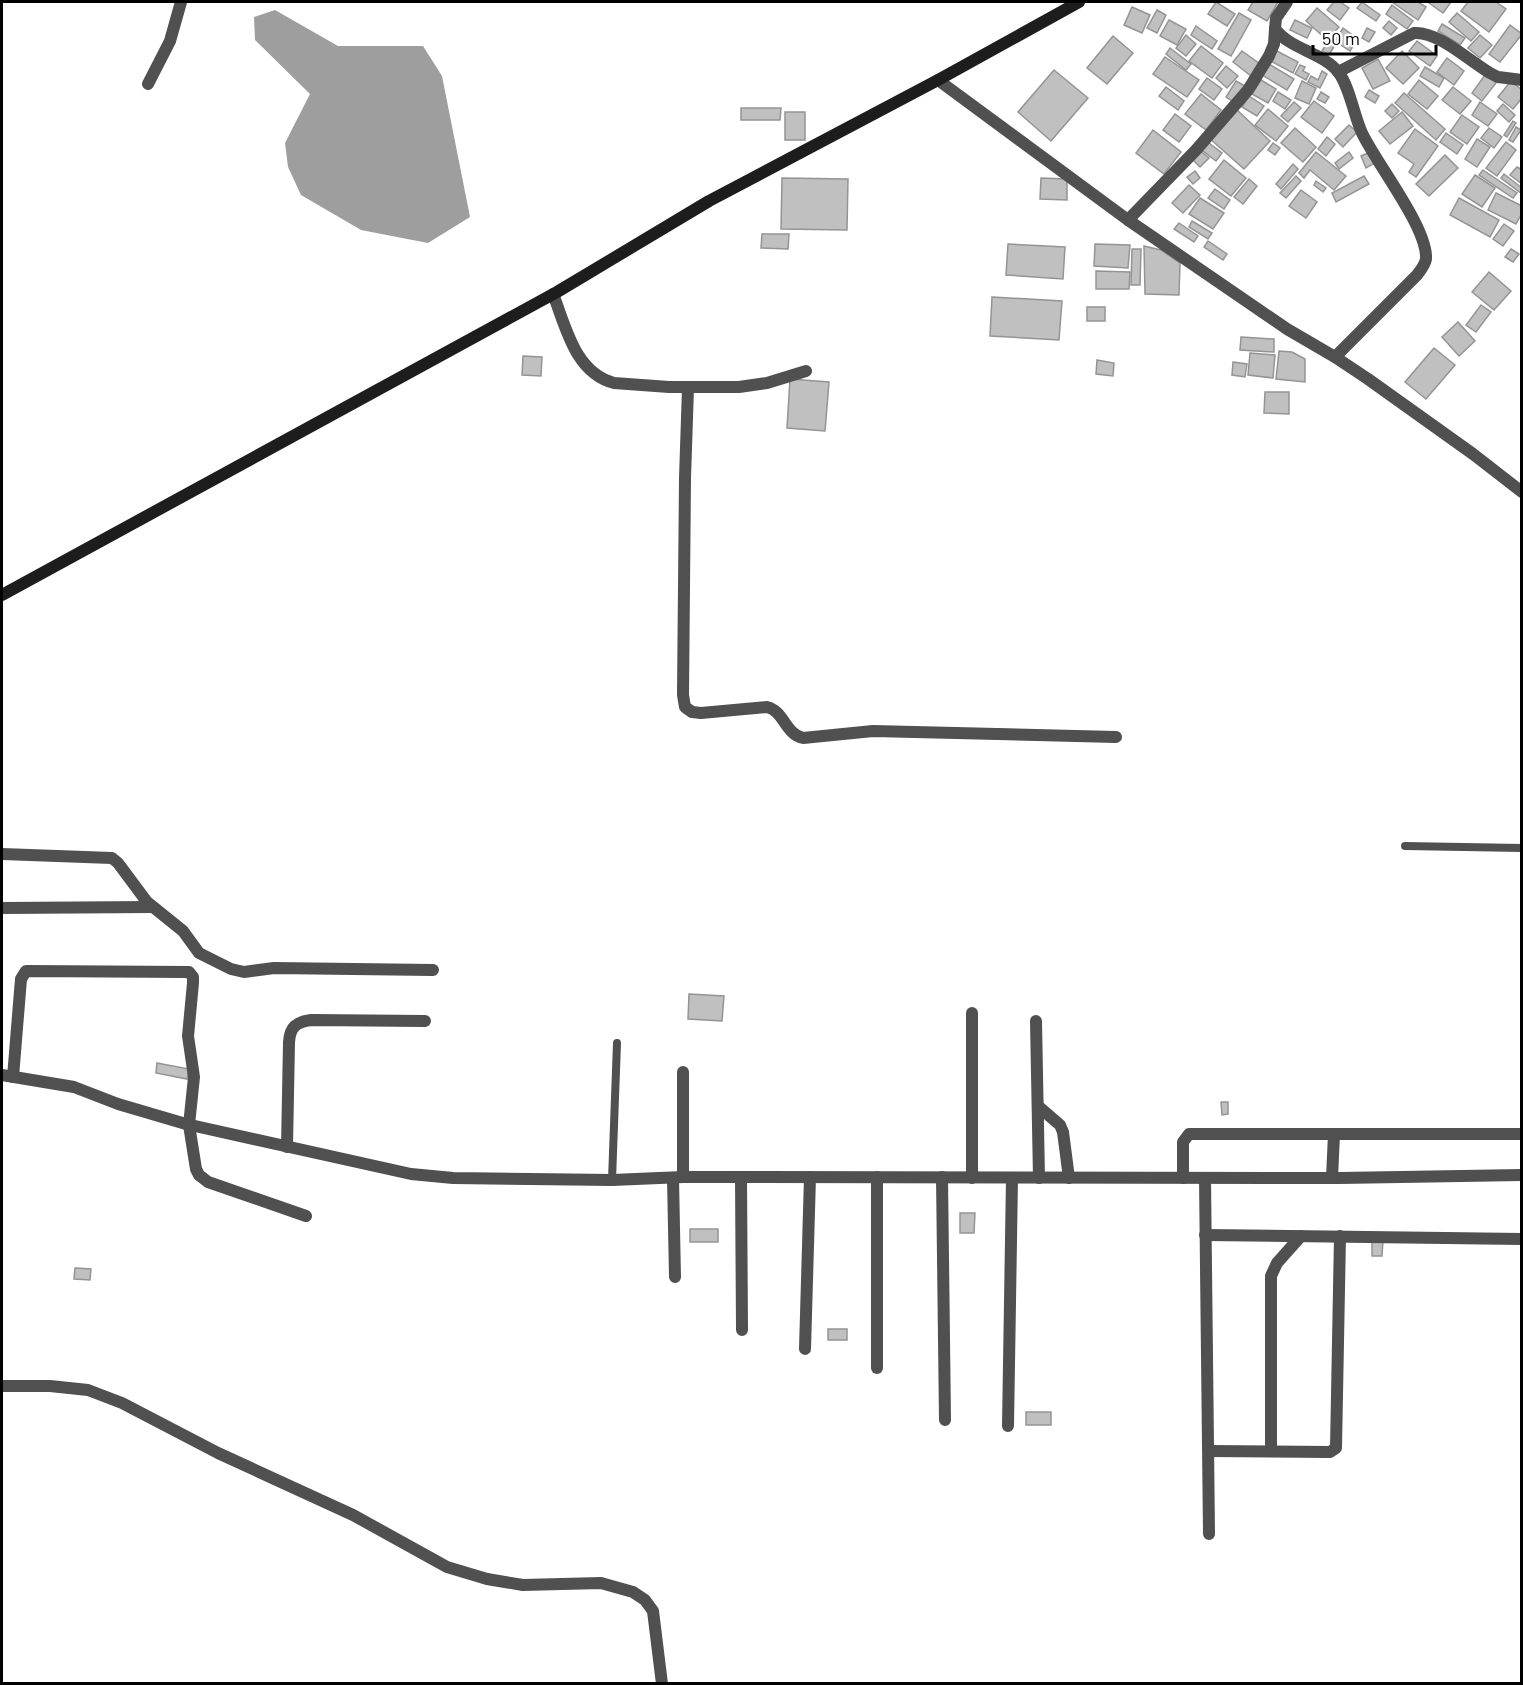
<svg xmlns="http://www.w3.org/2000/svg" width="1523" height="1685" font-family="Barlow,sans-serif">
  <rect width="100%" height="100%" fill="#fff"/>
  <!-- water -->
  <polygon fill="#9e9e9e" points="275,10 338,46 423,46 442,76 470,217 428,243 361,230 301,195 288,167 285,143 310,94 255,40 254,17"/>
  <!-- building -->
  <g fill="#c0c0c0" stroke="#949494" stroke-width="1.5">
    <polygon points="1216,2 1235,14 1227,26 1208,14"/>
    <polygon points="1253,2 1278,2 1267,21 1248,10"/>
    <polygon points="1334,2 1340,2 1349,8 1340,20 1327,10"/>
    <polygon points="1362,2 1380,15 1376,21 1357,8"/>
    <polygon points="1392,2 1418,2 1426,7 1418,20"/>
    <polygon points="1430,2 1451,2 1443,13 1429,3"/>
    <polygon points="1468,2 1496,2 1506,9 1489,32 1461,11"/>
    <polygon points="1392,5 1413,21 1407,29 1386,14"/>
    <polygon points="1132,7 1150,15 1142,33 1124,25"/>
    <polygon points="1317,8 1339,27 1327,40 1306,21"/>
    <polygon points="1157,10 1166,15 1157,33 1147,28"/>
    <polygon points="1239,13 1251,20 1231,56 1218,49"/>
    <polygon points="1457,13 1479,32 1471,41 1449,22"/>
    <polygon points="1169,20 1186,29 1177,45 1160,36"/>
    <polygon points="1295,20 1312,28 1307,38 1290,30"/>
    <polygon points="1389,21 1397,28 1391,35 1383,28"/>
    <polygon points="1442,24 1465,38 1460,45 1438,31"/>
    <polygon points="1510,25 1522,34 1500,62 1489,54"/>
    <polygon points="1196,26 1217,41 1212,49 1191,35"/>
    <polygon points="1343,28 1358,39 1350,51 1335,41"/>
    <polygon points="1367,28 1375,32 1369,42 1362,38"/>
    <polygon points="1186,35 1196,44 1186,56 1176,48"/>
    <polygon points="1480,35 1492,45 1480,58 1468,48"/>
    <polygon points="1113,36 1133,53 1107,84 1087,68"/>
    <polygon points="1328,41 1335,45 1329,55 1322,51"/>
    <polygon points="1417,41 1437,56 1430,66 1409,51"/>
    <polygon points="1201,46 1223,63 1212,78 1189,61"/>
    <polygon points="1170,48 1191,64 1186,70 1166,54"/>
    <polygon points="1275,50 1298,62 1293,73 1269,60"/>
    <polygon points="1242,51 1260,64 1251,76 1233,62"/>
    <polygon points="1402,51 1419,68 1403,84 1386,68"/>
    <polygon points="1165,57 1199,80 1187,97 1153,74"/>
    <polygon points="1447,58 1464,71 1454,85 1437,72"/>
    <polygon points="1378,59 1390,81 1373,89 1362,68"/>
    <polygon points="1269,64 1294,79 1287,90 1262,75"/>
    <polygon points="1300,65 1305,67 1303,71 1309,74 1306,80 1295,74"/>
    <polygon points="1226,66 1238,76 1227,88 1216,78"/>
    <polygon points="1425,67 1444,78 1439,87 1420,76"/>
    <polygon points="1054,70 1088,98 1051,141 1018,112"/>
    <polygon points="1322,71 1327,74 1320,88 1308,82 1311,76 1318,80"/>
    <polygon points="1485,75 1496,83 1482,101 1472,93"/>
    <polygon points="1207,78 1222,89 1214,100 1199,89"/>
    <polygon points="1261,80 1276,89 1268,103 1252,94"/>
    <polygon points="1419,80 1438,96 1427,109 1408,94"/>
    <polygon points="1236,81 1245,86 1235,103 1226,97"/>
    <polygon points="1302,81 1316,88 1309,104 1295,98"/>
    <polygon points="1511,81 1522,90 1522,98 1513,109 1498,97"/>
    <polygon points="1166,87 1184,101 1178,110 1159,96"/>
    <polygon points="1453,87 1471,101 1460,114 1442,100"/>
    <polygon points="1369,90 1379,96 1375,103 1365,97"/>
    <polygon points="1278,92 1291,100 1285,109 1273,101"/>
    <polygon points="1321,92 1329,97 1325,103 1317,99"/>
    <polygon points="1404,93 1445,129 1436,140 1395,103"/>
    <polygon points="1201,94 1221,110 1206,130 1185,114"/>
    <polygon points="1249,96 1264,106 1257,116 1242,107"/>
    <polygon points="1314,101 1334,116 1322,133 1301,117"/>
    <polygon points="1294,102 1301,108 1288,122 1281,116"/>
    <polygon points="1480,102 1497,114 1488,126 1472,115"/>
    <polygon points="1392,104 1399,111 1392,118 1385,111"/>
    <polygon points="1503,104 1515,115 1509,122 1497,111"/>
    <polygon points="741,108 781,108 780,120 741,120"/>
    <polygon points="1236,109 1270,141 1244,169 1208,137"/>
    <polygon points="1268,109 1288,126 1276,141 1255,125"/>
    <rect x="785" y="112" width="20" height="28"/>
    <polygon points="1402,112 1413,126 1390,144 1379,131"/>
    <polygon points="1175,114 1191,126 1179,142 1163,130"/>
    <polygon points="1462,115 1479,127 1467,144 1450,132"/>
    <polygon points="1513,121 1516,123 1507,137 1504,135"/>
    <polygon points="1349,125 1357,132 1343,147 1335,139"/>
    <polygon points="1516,127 1521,130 1513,142 1509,140"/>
    <polygon points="1295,128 1316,147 1303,162 1281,143"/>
    <polygon points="1489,128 1502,137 1494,148 1481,138"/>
    <polygon points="1415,129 1438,146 1416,177 1409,172 1414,164 1398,153"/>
    <polygon points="1153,130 1181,152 1164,174 1136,153"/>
    <polygon points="1446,133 1463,145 1457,154 1440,142"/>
    <polygon points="1327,137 1335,144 1326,156 1318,149"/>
    <polygon points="1477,139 1490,147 1477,167 1465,159"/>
    <polygon points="1205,140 1222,153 1216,161 1199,148"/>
    <polygon points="1506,142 1516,150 1497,176 1486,168"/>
    <polygon points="1273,143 1280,148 1275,155 1268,150"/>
    <polygon points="1199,150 1209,158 1200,167 1191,158"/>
    <polygon points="1316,152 1346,176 1334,190 1310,170 1304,178 1299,173"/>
    <polygon points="1349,152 1353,158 1339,169 1335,163"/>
    <polygon points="1370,152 1375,163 1366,168 1361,156"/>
    <polygon points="1445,155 1458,168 1429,196 1416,184"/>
    <polygon points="1224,160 1246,178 1231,196 1209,179"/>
    <polygon points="1293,164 1298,169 1281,189 1276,184"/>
    <polygon points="1517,167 1522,170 1522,184 1510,175"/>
    <polygon points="1483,170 1517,193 1513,198 1479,175"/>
    <polygon points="1195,171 1200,178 1193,184 1187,177"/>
    <polygon points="1504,174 1522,188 1522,194 1501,178"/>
    <polygon points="1475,175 1495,188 1482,207 1462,194"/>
    <polygon points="1296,176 1301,181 1286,198 1280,193"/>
    <polygon points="1364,176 1369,184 1336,202 1332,193"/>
    <polygon points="782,178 848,179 847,230 781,229"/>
    <polygon points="1041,178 1067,179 1067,200 1040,199"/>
    <polygon points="1249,179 1257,186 1243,204 1234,197"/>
    <polygon points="1316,181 1326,188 1323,192 1314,185"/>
    <polygon points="1189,185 1200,195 1183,213 1172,203"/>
    <polygon points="1215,189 1230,200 1224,209 1208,198"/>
    <polygon points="1301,190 1317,202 1306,218 1289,206"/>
    <polygon points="1496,193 1522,206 1522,213 1516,224 1488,210"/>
    <polygon points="1200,198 1224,213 1213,229 1189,214"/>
    <polygon points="1459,198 1499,220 1490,237 1450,215"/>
    <polygon points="1192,221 1212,233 1208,239 1189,227"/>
    <polygon points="1179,223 1198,236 1194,242 1174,229"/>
    <polygon points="1504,224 1514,231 1503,246 1493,239"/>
    <polygon points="762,234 789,234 788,249 761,248"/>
    <polygon points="1208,241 1227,254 1223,260 1204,247"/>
    <polygon points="1008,244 1065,247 1063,279 1006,275"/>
    <polygon points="1095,244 1130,245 1128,268 1094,266"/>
    <polygon points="1144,246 1161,250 1180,263 1179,295 1145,294"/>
    <polygon points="1132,249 1141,249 1140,285 1131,285"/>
    <polygon points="1511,249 1519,254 1513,262 1505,257"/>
    <polygon points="1096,271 1130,272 1129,289 1096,289"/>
    <polygon points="1489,272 1511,291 1494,310 1472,292"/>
    <polygon points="992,297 1062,301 1059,340 990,336"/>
    <polygon points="1481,305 1491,312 1476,332 1466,325"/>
    <rect x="1087" y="307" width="18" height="14"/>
    <polygon points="1458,322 1475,341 1459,356 1442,337"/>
    <polygon points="1241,337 1274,339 1274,352 1240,350"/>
    <polygon points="1434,348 1455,365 1426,399 1405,382"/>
    <polygon points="1279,351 1292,352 1305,359 1305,382 1276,379"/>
    <polygon points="1250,353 1275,355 1273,378 1248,375"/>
    <polygon points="523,356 542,357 541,376 522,375"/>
    <polygon points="1097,360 1114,363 1113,376 1096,374"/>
    <polygon points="1233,362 1247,364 1245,377 1232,375"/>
    <polygon points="790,379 829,382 825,431 787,428"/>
    <polygon points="1265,392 1289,392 1289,414 1264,413"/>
    <polygon points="689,994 724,996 722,1021 688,1019"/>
    <polygon points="157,1063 189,1069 187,1079 156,1073"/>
    <polygon points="1221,1102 1228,1102 1228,1114 1222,1115"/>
    <polygon points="960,1213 975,1213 974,1233 960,1233"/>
    <rect x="690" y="1229" width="28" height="13"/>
    <polygon points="1372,1239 1383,1240 1382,1256 1372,1256"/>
    <polygon points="75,1268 91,1269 90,1280 74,1279"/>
    <rect x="828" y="1329" width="19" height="11"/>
    <rect x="1026" y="1412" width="25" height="13"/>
  </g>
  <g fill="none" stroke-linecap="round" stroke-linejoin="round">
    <!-- lane -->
    <g stroke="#505050" stroke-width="8">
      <polyline points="1405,846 1522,848"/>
      <polyline points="612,1180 617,1043"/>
    </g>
    <!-- street -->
    <g stroke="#505050" stroke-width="12">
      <path d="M1287 2 1276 18 1275 29C1291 50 1323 52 1339 73 1350 88 1354 116 1362 133 1376 163 1428 228 1426 259 1425 265 1421 270 1417 275L1335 357"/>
      <path d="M1338 72 1414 33C1438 31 1469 61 1490 73L1498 77 1522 80"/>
      <polyline points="938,80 1128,220 1287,329 1335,357 1368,379 1473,454 1522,492"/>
      <polyline points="148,84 170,41 181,2"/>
      <polyline points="1128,220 1196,150 1248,90 1269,56 1274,44 1275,29"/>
      <path d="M553 294C566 327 575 373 614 383L669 387H739L767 383 806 371"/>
      <path d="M688 388 685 478 683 695 685 707 692 712 701 713 767 707C784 711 785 734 803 738L873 731 1116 737"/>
      <polyline points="2,854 112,858 118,863 147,902 183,931 199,953 231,969 244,972 274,968 433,970"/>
      <polyline points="2,908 152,907"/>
      <polyline points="972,1013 972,1178"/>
      <polyline points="1036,1021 1039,1178"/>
      <polyline points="683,1072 683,1177"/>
      <polyline points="2,1075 74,1087 118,1104 186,1124 411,1174 453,1178 612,1180 683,1177 1340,1178 1522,1175"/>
      <polyline points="13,1077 21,979 26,971 189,972 193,977 193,983 188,1036 194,1077 189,1125 196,1169 199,1175 208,1182 306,1216"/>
      <polyline points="1038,1106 1060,1125 1063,1132 1069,1178"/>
      <path d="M287 1147 289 1042C290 1027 296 1022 311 1020L425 1021"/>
      <polyline points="741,1177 742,1330"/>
      <polyline points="877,1177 877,1368"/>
      <polyline points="942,1177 945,1420"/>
      <polyline points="673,1178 675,1277"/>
      <polyline points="1183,1178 1183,1142 1189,1134 1522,1134"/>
      <polyline points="1205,1178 1209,1534"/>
      <polyline points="1332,1178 1334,1134"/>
      <polyline points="1205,1235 1522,1239"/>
      <polyline points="805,1349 810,1177"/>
      <polyline points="2,1386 50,1386 88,1390 122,1403 218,1453 353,1515 447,1567 487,1579 523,1585 601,1583 633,1592 645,1600 653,1611 662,1684"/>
      <polyline points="1008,1426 1012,1178"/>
      <polyline points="1209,1451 1330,1452 1336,1448 1340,1236"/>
      <polyline points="1271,1451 1271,1276 1277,1263 1301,1236"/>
    </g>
    <!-- secondary -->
    <polyline stroke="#1d1d1d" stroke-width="12" points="2,595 557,292 709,201 938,80 1079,2"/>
  </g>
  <!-- border -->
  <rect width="1523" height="1685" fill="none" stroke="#000000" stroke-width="6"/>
  <!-- scale -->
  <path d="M1313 45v9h123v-9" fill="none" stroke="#000000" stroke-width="3"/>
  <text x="1322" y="45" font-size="18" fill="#000000" stroke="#ffffff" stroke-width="4.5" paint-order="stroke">50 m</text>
</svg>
